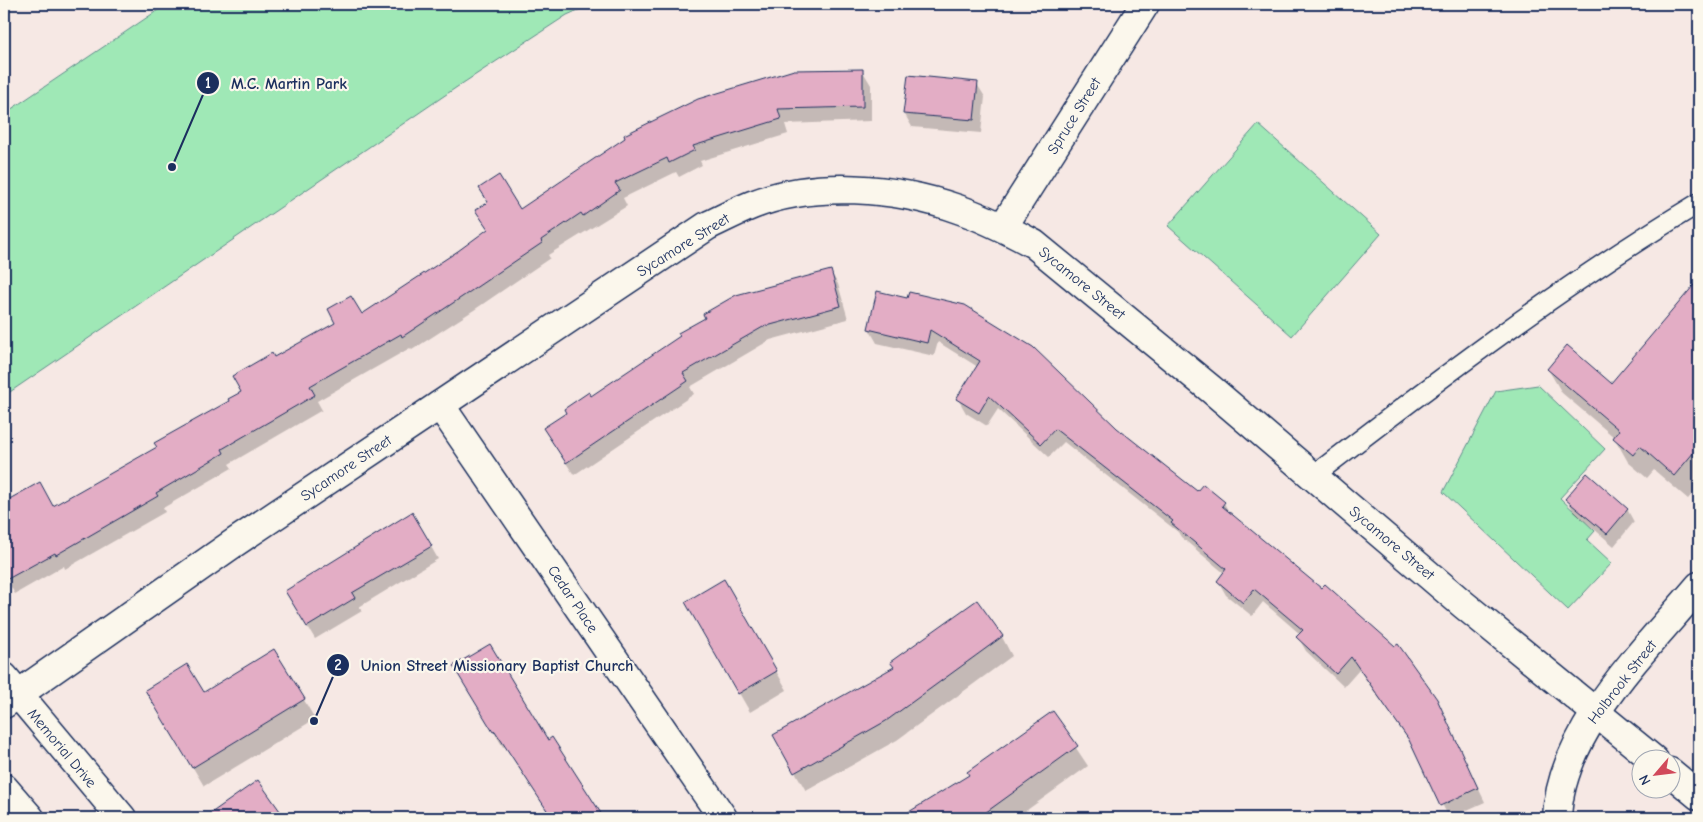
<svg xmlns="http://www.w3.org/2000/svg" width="1703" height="822" font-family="'Comic Neue',sans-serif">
  <rect width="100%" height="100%" fill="#f6e8e4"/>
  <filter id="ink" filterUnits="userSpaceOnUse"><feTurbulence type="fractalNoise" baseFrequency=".02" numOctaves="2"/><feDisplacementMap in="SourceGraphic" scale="10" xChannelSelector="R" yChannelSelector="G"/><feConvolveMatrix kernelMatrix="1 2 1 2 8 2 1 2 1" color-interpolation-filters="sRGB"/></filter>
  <g filter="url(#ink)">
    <!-- green -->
    <g fill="#9fe8b6" stroke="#5d8c8a">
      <polygon points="167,4 592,4 567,15 457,87 4,396 4,114"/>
      <polygon points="1258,124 1381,234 1292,336 1168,226"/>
      <polygon points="1538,385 1605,449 1560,498 1595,531 1587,540 1612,563 1568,610 1443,492 1496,391"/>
    </g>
    <!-- shadow -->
    <g fill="#0003">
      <polygon points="4,4 12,4 4,9"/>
      <polygon points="862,70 871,85 871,121 785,124 788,134 700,161 702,165 679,177 676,172 623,198 627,206 548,255 550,258 474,310 412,350 410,348 317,401 322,410 229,464 232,468 163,508 165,512 65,569 64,566 15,594 4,575 4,541 9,538 4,529 4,503 39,484 53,508 158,448 243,392 274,359 361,315 519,210"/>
      <polygon points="977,84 985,97 981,133 912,127 904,113"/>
      <polygon points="830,271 838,284 848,319 770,340 690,387 694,394 574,475 544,429 591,398"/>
      <polygon points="1699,281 1699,486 1688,499 1654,470 1647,478 1628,462 1614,437 1562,393 1548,369 1611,384"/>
      <polygon points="878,292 1116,429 1197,493 1203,486 1224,503 1231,516 1436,700 1485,802 1449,818 1414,747 1359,670 1344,687 1306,651 1298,637 1300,634 1263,602 1252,616 1226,595 1218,581 1224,573 1181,537 1178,532 1064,442 1049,457 998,409 987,426 966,413 958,399 978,367 938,342 934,356 877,343 869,329"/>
      <polygon points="1567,499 1627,509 1634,522 1614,546 1574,512"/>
      <polygon points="412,513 438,559 359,607 362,611 315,639 294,604 365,543 364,541"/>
      <polygon points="724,581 787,690 750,712 687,603"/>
      <polygon points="1002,637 1012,656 897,740 806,791 775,736"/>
      <polygon points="464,681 548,741 552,739 603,818 554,818 505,746 503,747"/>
      <polygon points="204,693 304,700 315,719 204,786 158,709"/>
      <polygon points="1052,712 1088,766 1016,818 901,818 970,776"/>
      <polygon points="258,782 284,818 231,818 224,806"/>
    </g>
    <!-- building -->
    <g fill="#e3adc5" stroke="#1b2f5e">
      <polygon points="863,69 863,107 778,109 781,119 693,146 695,150 669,163 667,158 615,183 620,190 583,216 581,213 541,240 542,243 465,295 402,337 401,334 310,386 315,395 222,449 224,453 156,493 158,496 56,555 55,553 4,581 4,502 40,482 53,506 157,447 154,443 229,401 228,399 241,392 232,376 272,353 274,357 335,323 328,309 351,296 362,314 458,251 488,229 475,210 488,202 479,188 499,175 520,209 625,138 624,135 698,99 794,70"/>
      <polygon points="908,75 978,82 974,120 903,114"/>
      <polygon points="831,270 841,306 763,327 683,373 688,381 566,463 543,428 566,413 564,409 589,392 591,396 680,336 678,333 705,318 703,314 736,295"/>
      <polygon points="1699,279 1699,446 1674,476 1640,446 1633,455 1613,438 1619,430 1547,369 1567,345 1611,383"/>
      <polygon points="877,291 907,298 909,292 965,305 1033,347 1117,428 1197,491 1203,484 1225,502 1222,506 1321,588 1325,584 1395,646 1398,644 1437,699 1478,788 1440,806 1409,740 1351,657 1336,674 1296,637 1303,630 1254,589 1243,603 1217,581 1226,569 1171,523 1173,521 1055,429 1041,444 989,396 979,413 956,399 980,361 930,330 927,343 868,329"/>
      <polygon points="1587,473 1628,509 1607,534 1565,499"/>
      <polygon points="412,512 432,546 352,593 355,598 307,627 285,591"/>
      <polygon points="724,579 777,671 738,694 685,602"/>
      <polygon points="977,600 1003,636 886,721 794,773 773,735 894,667 890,662"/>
      <polygon points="490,644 548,740 552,737 604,818 552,818 495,731 493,732 453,666"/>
      <polygon points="274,649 305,699 192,768 145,690 187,664 204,692"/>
      <polygon points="1053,711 1078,746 978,818 899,818 969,775 967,772"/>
      <polygon points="258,780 285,818 204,818"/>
    </g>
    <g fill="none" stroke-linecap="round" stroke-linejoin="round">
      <!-- service casing -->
      <g stroke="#1b2f5e" stroke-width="22">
        <path id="service" d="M1313 476C1438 380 1564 284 1699 203"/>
      </g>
      <!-- minor casing -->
      <g stroke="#1b2f5e" stroke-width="31">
        <g id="minor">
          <polyline points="1003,227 1145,4"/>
          <polyline points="440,405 723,818"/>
          <path d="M4 704 234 543 707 226C722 219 737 211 752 205 814 180 896 187 958 209 985 218 1010 231 1034 244L1212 390 1464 605 1654 760"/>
          <polyline points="1670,772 1699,796"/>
          <path d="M1557 818C1560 731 1646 649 1699 586"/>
        </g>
      </g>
      <!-- secondary casing -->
      <g stroke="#1b2f5e" stroke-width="31">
        <g id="secondary">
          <polyline points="4,677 122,818"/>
          <polyline points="4,788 30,818"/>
        </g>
      </g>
      <!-- service -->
      <use href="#service" stroke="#fbf7ec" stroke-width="19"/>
      <!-- minor -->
      <use href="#minor" stroke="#fbf7ec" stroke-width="28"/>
      <!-- secondary -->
      <use href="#secondary" stroke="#fbf7ec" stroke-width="28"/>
    </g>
  </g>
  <g text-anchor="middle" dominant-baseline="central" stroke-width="4.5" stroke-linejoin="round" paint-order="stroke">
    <!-- street labels -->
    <g font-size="15" fill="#1b2f5e" stroke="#fbf7ec">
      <text transform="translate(1074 116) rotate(-58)">Spruce Street</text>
      <text transform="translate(683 245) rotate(-32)">Sycamore Street</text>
      <text transform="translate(1082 283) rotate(39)">Sycamore Street</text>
      <text transform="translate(346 468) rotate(-34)">Sycamore Street</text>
      <text transform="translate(1392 543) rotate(40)">Sycamore Street</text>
      <text transform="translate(573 599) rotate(56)">Cedar Place</text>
      <text transform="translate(1622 682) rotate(-52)">Holbrook Street</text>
      <text transform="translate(62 748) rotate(50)">Memorial Drive</text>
    </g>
  </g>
  <!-- callouts -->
  <path fill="none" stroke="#1b2f5e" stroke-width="2" d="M172 167L208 83M314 721L338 665"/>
  <g fill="#1b2f5e" stroke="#fbf7ec" stroke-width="2">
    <circle cx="172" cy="167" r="5"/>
    <circle cx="314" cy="721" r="5"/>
    <circle cx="208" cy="83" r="12"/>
    <circle cx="338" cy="665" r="12"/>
  </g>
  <g font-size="15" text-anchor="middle" font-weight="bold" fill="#fff">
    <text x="208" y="88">1</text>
    <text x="338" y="670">2</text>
  </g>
  <g font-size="16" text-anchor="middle" font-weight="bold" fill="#1b2f5e" stroke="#fbf7ec" stroke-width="4.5" stroke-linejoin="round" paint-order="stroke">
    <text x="289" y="89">M.C. Martin Park</text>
    <text x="497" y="671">Union Street Missionary Baptist Church</text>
  </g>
  <!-- margin -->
  <rect width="1703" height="822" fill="none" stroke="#fbf7ec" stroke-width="20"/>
  <rect x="10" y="10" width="1683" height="802" fill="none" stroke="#1b2f5e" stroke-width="2" filter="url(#ink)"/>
  <!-- north arrow -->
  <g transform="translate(1656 774) rotate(242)"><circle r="24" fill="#fbf7ec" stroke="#a1a7b3"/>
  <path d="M0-4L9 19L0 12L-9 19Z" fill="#d1495b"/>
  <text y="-8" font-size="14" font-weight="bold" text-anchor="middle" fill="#1b2f5e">N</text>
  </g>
</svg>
